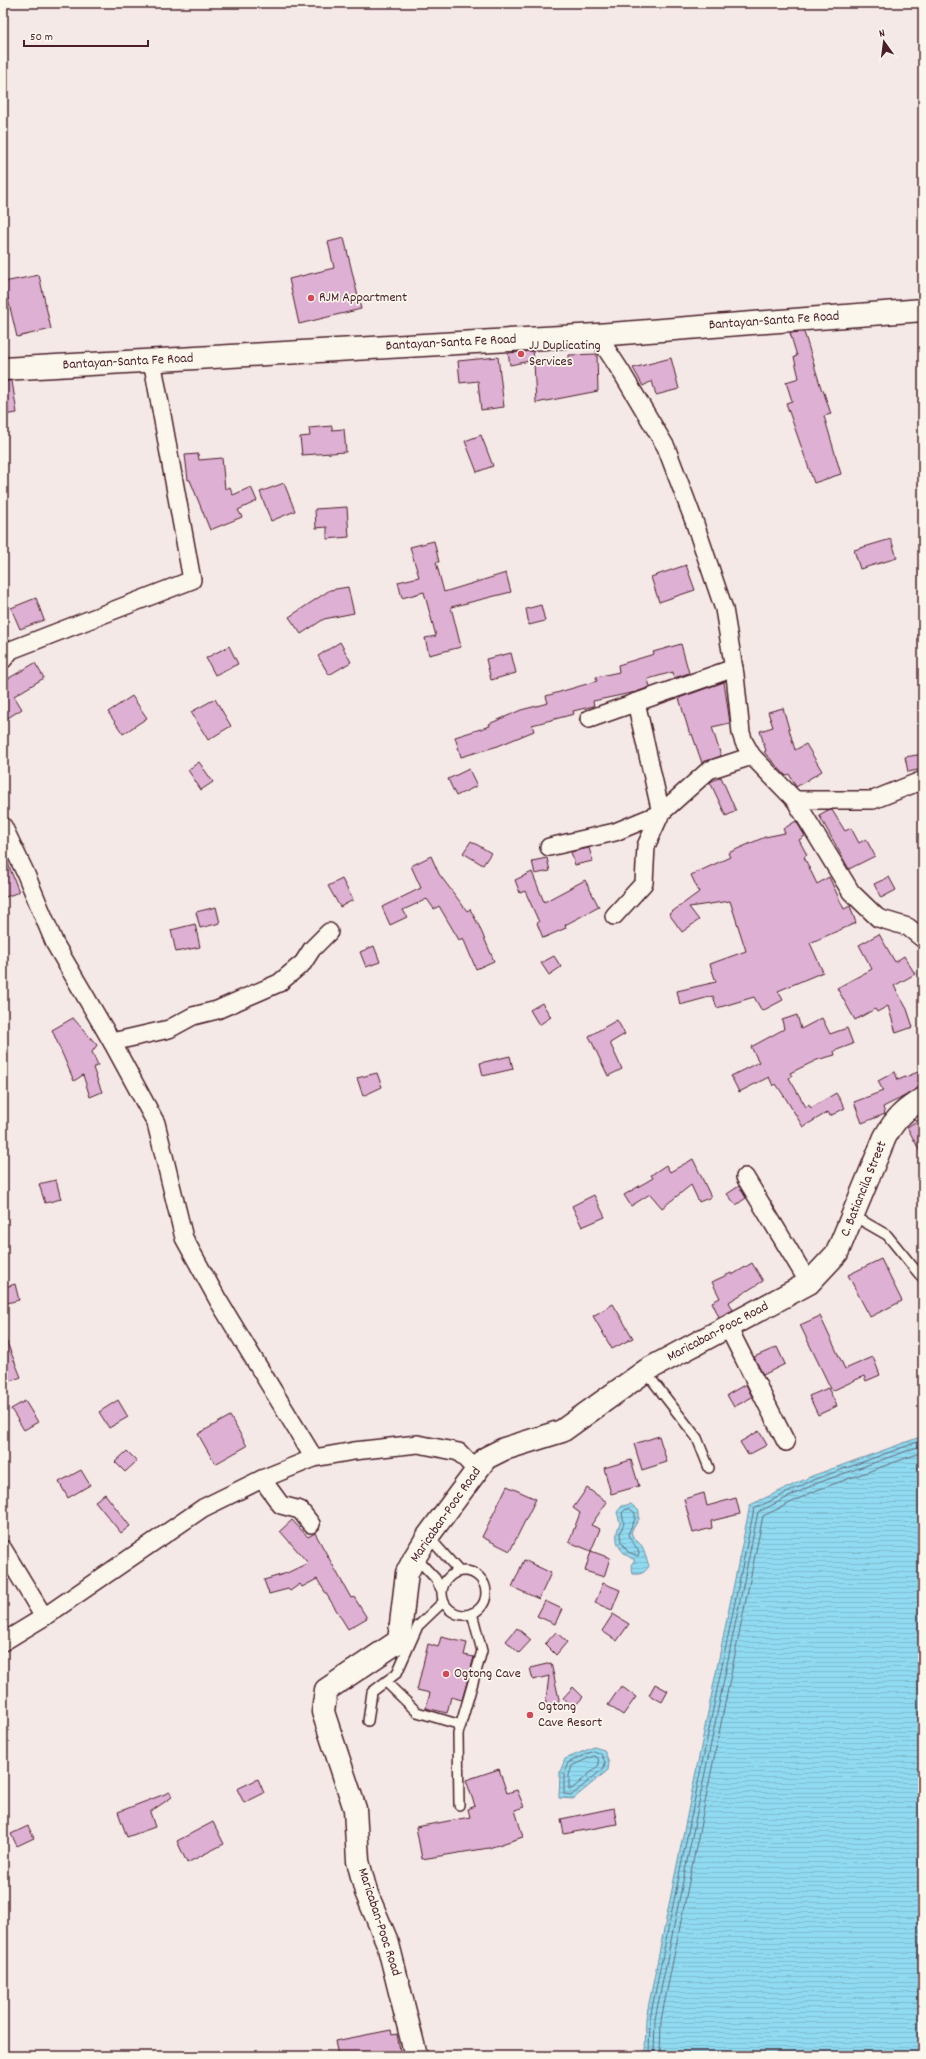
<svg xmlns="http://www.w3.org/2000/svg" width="926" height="2059" font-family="Dekko,sans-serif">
  <defs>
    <pattern id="water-rules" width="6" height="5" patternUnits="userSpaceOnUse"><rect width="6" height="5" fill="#90dbf1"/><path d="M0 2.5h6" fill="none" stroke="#7ebccf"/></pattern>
  </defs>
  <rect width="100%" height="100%" fill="#f5e9e7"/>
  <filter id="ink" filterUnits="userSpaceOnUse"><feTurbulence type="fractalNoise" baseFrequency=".025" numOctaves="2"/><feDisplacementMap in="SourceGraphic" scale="8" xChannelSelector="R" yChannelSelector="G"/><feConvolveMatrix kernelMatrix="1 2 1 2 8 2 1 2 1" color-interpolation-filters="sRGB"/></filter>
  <g filter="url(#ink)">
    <!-- water -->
    <g fill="url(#water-rules)" stroke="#7490a2">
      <polygon points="923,1436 923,2056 645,2056 646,2018 750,1505 812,1476"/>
      <path d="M631 1504 639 1511V1519L631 1532 633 1537 642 1546 649 1566C645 1573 640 1575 633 1574L631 1565 635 1560C619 1553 612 1540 620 1523L617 1512 622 1506Z"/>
      <polygon points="594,1747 604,1750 609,1762 608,1770 573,1799 559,1798 560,1772 565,1759"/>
    </g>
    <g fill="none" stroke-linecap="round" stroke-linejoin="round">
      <!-- shore -->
      <g stroke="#666a7a" stroke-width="1">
        <path d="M630 1509 635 1513V1519L628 1534C630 1542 637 1545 639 1554L638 1556 628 1552 621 1542 620 1533 624 1523 622 1513 625 1510Z"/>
        <polygon points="594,1751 601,1754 605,1762 604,1768 572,1795 564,1794 564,1773 568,1763"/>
        <polygon points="594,1756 598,1758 599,1765 572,1789 569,1789 569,1775 572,1766"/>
        <polyline points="649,2056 650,2018 754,1509 813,1480 923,1440"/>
        <polyline points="654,2056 655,2019 758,1512 815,1484 923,1445"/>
        <polyline points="660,2056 661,2020 763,1516 817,1490 923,1452"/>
      </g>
    </g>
    <!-- building -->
    <g fill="#deb0d3" stroke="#4a1f2b">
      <polygon points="344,238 361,309 299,324 289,279 334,268 328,242"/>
      <polygon points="39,275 51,329 17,337 4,282"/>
      <polygon points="804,332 822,391 823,390 831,414 824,416 841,474 814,483 786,403 792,401 786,382 799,378 794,357 797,356 790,333"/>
      <polygon points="533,351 534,360 510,365 508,353"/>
      <polygon points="597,354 598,391 536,403 534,362 569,360 569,355"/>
      <polygon points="498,357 504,407 481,410 478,381 460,383 458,361"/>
      <polygon points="671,358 679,389 656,395 652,381 643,386 633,368"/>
      <polygon points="3,381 12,381 17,413 3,415"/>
      <polygon points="332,426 332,430 344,429 346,452 302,455 300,437 310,436 309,428"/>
      <polygon points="481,435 493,466 477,472 465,441"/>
      <polygon points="198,454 199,460 222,458 225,489 230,487 233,495 251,487 257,501 238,510 242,517 210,530 190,480 188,480 185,455"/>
      <polygon points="284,483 295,511 271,521 260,492"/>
      <polygon points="347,507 349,537 327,539 327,527 316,528 315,509"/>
      <polygon points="891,539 897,558 860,569 854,550"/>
      <polygon points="434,541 439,562 436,562 444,592 506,573 511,592 451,607 461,647 429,655 425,638 436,636 424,592 402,598 398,582 419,577 410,547"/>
      <polygon points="686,565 695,590 659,602 651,577"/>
      <polygon points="348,587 354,613 324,619 301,634 289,617 330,590"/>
      <polygon points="36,598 44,620 20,629 11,608"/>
      <polygon points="541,605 545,621 529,625 526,609"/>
      <polygon points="340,642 351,662 329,675 318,656"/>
      <polygon points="681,644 689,673 674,678 673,672 648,679 650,687 636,692 593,701 594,706 573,711 574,714 532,725 534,731 498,746 461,757 455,737 490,726 489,724 521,710 548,703 546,696 597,681 596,677 619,672 618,665 654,654 653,652"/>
      <polygon points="229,646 238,664 215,675 206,658"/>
      <polygon points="511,653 516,673 491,680 486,659"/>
      <polygon points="35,663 44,678 14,696 22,709 3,721 3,678 4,681"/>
      <polygon points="724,682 730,723 712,727 721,756 702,763 692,734 690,735 679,698"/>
      <polygon points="132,696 147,718 123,734 108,712"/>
      <polygon points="215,699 231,726 208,740 191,712"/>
      <polygon points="783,708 795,750 806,744 822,771 796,787 789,774 786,776 764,752 766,751 760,731 773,727 768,712"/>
      <polygon points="923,754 923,769 908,772 905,757"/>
      <polygon points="199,762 213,782 201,790 188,770"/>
      <polygon points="469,769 477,786 456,796 448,779"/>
      <polygon points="721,777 736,811 726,816 710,782"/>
      <polygon points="828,810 832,810 845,831 851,828 859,843 866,839 875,856 849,869 819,815"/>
      <polygon points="796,821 805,836 799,840 807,855 804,857 817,884 829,877 844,909 850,906 856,923 810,943 823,972 778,991 783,1000 762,1011 754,997 717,1008 713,996 680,1005 677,991 716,982 710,964 746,951 730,901 689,907 699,920 682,932 669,914 699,892 691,875 730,857 728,853 765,837 785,833 783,829"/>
      <polygon points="471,841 491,853 483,865 463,853"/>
      <polygon points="589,848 593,861 575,865 571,852"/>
      <polygon points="3,853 4,853 19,892 3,898"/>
      <polygon points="431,856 439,874 467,911 470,909 479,926 494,961 476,969 463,938 459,940 439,906 434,909 427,899 403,910 407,917 390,925 382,907 421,888 411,866"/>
      <polygon points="547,858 550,871 535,874 532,861"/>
      <polygon points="532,872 544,902 585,880 599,907 565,925 566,928 543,938 537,923 539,922 525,891 520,893 515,880"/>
      <polygon points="889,877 896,890 881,898 874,884"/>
      <polygon points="342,879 353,900 340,907 328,886"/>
      <polygon points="216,907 220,923 200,928 196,912"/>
      <polygon points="195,924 200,947 176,952 171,930"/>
      <polygon points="879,934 895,962 904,956 915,974 894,986 907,1009 913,1027 896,1033 888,1006 877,1012 875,1009 855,1020 837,988 872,969 859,945"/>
      <polygon points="374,946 380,962 366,967 360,952"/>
      <polygon points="554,956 561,967 549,975 541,963"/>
      <polygon points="542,1003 551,1017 539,1025 530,1010"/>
      <polygon points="797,1015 801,1029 822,1018 830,1034 847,1028 853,1044 834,1051 835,1055 817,1060 790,1073 792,1076 789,1078 806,1107 809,1105 811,1108 836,1093 845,1108 830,1116 828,1112 803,1127 786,1099 776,1084 773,1086 769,1077 739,1092 731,1076 759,1062 751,1047 784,1029 782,1020"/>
      <polygon points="73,1018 97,1045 92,1052 98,1065 93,1068 102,1092 90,1097 83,1075 74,1081 52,1030"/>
      <polygon points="617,1020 625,1034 610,1043 622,1069 608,1076 589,1036"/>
      <polygon points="510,1056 513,1069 483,1076 480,1063"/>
      <polygon points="923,1070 923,1087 883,1107 885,1114 862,1123 854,1102 883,1091 878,1081 895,1072 898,1080"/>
      <polygon points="377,1073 382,1087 363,1096 357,1078"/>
      <polygon points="923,1117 923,1157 907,1127"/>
      <polygon points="693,1159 711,1197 699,1202 691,1185 662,1208 650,1194 631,1206 624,1195 653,1178 651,1175 666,1165 670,1172"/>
      <polygon points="56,1180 61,1199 45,1203 39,1184"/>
      <polygon points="739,1186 746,1198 736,1205 727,1194"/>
      <polygon points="594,1195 605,1217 582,1227 572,1206"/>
      <polygon points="881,1259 902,1301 870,1317 848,1275"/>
      <polygon points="752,1263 763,1281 729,1302 733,1310 719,1317 712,1302 720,1298 712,1282 731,1273 732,1275"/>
      <polygon points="15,1284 19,1300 7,1303 3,1288"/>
      <polygon points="613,1304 633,1338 612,1349 593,1316"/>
      <polygon points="820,1316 845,1369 873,1357 880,1375 866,1381 864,1376 832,1391 800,1325"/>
      <polygon points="3,1333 21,1377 3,1384"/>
      <polygon points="777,1347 785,1364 763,1375 754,1357"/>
      <polygon points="746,1384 752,1397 734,1407 727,1395"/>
      <polygon points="828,1388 837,1406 818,1415 809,1396"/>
      <polygon points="118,1400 128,1417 109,1428 99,1412"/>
      <polygon points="25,1401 38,1422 24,1430 11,1409"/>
      <polygon points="230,1416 247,1446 215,1464 198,1434"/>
      <polygon points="759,1431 767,1445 748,1455 740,1442"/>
      <polygon points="659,1436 667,1462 642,1470 634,1444"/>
      <polygon points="127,1451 137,1461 125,1472 115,1462"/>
      <polygon points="631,1460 639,1486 611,1494 604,1468"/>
      <polygon points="81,1470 90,1485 68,1498 59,1482"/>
      <polygon points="507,1486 536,1499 510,1551 482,1537"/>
      <polygon points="587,1488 607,1502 591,1525 600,1529 591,1551 569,1542 580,1513 573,1508"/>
      <polygon points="704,1493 707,1506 736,1498 740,1514 711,1521 712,1528 693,1533 684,1499"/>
      <polygon points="105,1494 130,1526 121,1533 95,1501"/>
      <polygon points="292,1520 308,1537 315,1533 351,1598 354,1597 367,1618 348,1629 317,1579 302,1587 300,1584 290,1591 288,1589 269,1594 264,1580 287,1573 308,1563 280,1531"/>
      <polygon points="591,1551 610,1558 604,1577 585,1571"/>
      <polygon points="524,1560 551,1573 539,1599 512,1587"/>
      <polygon points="603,1583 620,1590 612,1610 595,1603"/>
      <polygon points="545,1601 562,1609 555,1624 537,1616"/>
      <polygon points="613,1614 629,1624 617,1641 602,1631"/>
      <polygon points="517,1628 531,1640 519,1653 506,1641"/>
      <polygon points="556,1632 567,1642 556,1655 545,1644"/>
      <polygon points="441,1637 467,1643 464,1655 474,1657 462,1700 451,1697 447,1713 426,1708 430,1693 417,1690 428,1644 438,1647"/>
      <polygon points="551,1663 559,1699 558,1709 545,1707 549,1676 533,1680 530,1668"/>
      <polygon points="655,1684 668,1691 662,1702 649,1695"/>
      <polygon points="621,1686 636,1697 623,1715 608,1705"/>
      <polygon points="573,1687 583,1697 573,1708 563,1698"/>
      <polygon points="499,1769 507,1793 517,1790 524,1807 515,1810 523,1837 489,1848 422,1859 416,1827 470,1817 468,1809 475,1806 466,1780"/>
      <polygon points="258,1779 264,1793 244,1803 237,1789"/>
      <polygon points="170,1792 172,1797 150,1812 155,1827 127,1837 118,1812"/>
      <polygon points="614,1808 617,1824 564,1834 561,1819"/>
      <polygon points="213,1822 224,1844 187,1863 177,1841"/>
      <polygon points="28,1826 34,1838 17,1846 11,1834"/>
      <polygon points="391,2030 392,2035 397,2034 401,2056 338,2056 335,2041"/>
    </g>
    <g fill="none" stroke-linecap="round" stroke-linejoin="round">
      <!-- service casing -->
      <g stroke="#4a1f2b" stroke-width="12">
        <g id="service">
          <polyline points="854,1216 887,1235 923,1279"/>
          <polyline points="647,1370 652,1380 697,1438 709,1468"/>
          <polyline points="428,1536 458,1570"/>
          <polyline points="416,1558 435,1578 441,1589"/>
          <circle cx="464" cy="1593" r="22"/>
          <polyline points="386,1682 417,1712 461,1725"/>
          <polyline points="368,1721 372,1692 397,1673 418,1626 443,1602"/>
          <polyline points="459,1805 458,1734 482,1651 472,1613"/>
        </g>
      </g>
      <!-- minor casing -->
      <g stroke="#4a1f2b" stroke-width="20">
        <g id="minor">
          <polyline points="597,335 622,373 666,447 694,521 724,609 735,675 741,733 744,742 752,756 795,800 851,892 878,918 908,927 923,939"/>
          <polyline points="3,660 11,650 192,580 152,360"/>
          <polyline points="589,719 734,668"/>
          <polyline points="795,800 873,800 923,780"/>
          <polyline points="3,826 25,872 55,944 112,1042 156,1123 184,1238 218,1300 314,1458"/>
          <polyline points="549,847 615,832 661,813 636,702"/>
          <polyline points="614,916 644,883 646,846 661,813 709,770 752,756"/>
          <polyline points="112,1042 169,1029 193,1016 217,1010 279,983 303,963 312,949 329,932"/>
          <polyline points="745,1177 809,1283"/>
          <polyline points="728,1327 786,1442"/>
          <polyline points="262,1479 281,1505 300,1510 311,1524"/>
          <polyline points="3,1549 44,1617"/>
          <polyline points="3,1642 44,1617 203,1508 262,1479 314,1458 354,1451 418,1444 459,1452 476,1470"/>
        </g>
      </g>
      <!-- tertiary casing -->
      <g stroke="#4a1f2b" stroke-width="25">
        <path id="tertiary" d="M416 2056 388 1944 366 1892 358 1861 355 1809 323 1712 326 1690 399 1641 407 1573 415 1557 428 1536 486 1458 504 1449 562 1431 647 1370 809 1283 837 1253 885 1137C895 1119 905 1109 923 1099"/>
      </g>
      <!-- secondary casing -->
      <g stroke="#4a1f2b" stroke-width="25">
        <polyline id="secondary" points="3,369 597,335 923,310"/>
      </g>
      <!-- service -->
      <use href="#service" stroke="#fbf7ec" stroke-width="9"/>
      <!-- minor -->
      <use href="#minor" stroke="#fbf7ec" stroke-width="17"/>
      <!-- tertiary -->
      <use href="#tertiary" stroke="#fbf7ec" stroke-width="22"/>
      <!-- secondary -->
      <use href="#secondary" stroke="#fbf7ec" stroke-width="22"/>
    </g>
  </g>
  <!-- markers -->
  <g fill="#d1495b" stroke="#fbf7ec" stroke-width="1.5">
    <circle cx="311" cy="298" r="4"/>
    <circle cx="521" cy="354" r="4"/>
    <circle cx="446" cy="1674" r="4"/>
    <circle cx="530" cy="1715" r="4"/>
  </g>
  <g text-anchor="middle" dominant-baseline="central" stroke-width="3.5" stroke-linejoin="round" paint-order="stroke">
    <!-- poi labels -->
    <g font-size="14" fill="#4a1f2b" stroke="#fbf7ec" text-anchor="start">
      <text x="319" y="298">RJM Appartment</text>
      <text x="529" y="346">JJ Duplicating<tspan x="529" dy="16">Services</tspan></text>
      <text x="454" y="1674">Ogtong Cave</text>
      <text x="538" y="1707">Ogtong<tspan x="538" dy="16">Cave Resort</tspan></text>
    </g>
    <!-- street labels -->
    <g font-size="14" fill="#4a1f2b" stroke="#fbf7ec">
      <text transform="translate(774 321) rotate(-4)">Bantayan-Santa Fe Road</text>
      <text transform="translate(451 343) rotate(-3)">Bantayan-Santa Fe Road</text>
      <text transform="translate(128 362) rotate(-3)">Bantayan-Santa Fe Road</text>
      <text transform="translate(864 1189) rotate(-68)">C. Batiancila Street</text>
      <text transform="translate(718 1332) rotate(-28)">Maricaban-Pooc Road</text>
      <text transform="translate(446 1515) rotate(-55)">Maricaban-Pooc Road</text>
      <text transform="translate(379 1922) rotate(72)">Maricaban-Pooc Road</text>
    </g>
  </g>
  <!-- margin -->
  <rect width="926" height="2059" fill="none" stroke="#fbf7ec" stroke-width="16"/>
  <rect x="8" y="8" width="910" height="2043" fill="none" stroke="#4a1f2b" stroke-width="1.5" filter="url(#ink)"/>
  <!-- north arrow -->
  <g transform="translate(884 42) rotate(346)" stroke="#fbf7ec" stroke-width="3" paint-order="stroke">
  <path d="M0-3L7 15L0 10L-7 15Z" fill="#4a1f2b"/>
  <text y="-6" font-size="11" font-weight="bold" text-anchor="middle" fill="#4a1f2b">N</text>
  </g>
  <!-- scale -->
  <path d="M24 40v6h124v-6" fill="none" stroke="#4a1f2b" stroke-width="2"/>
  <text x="30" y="40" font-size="12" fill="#4a1f2b" stroke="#fbf7ec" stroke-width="3" paint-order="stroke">50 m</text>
</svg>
